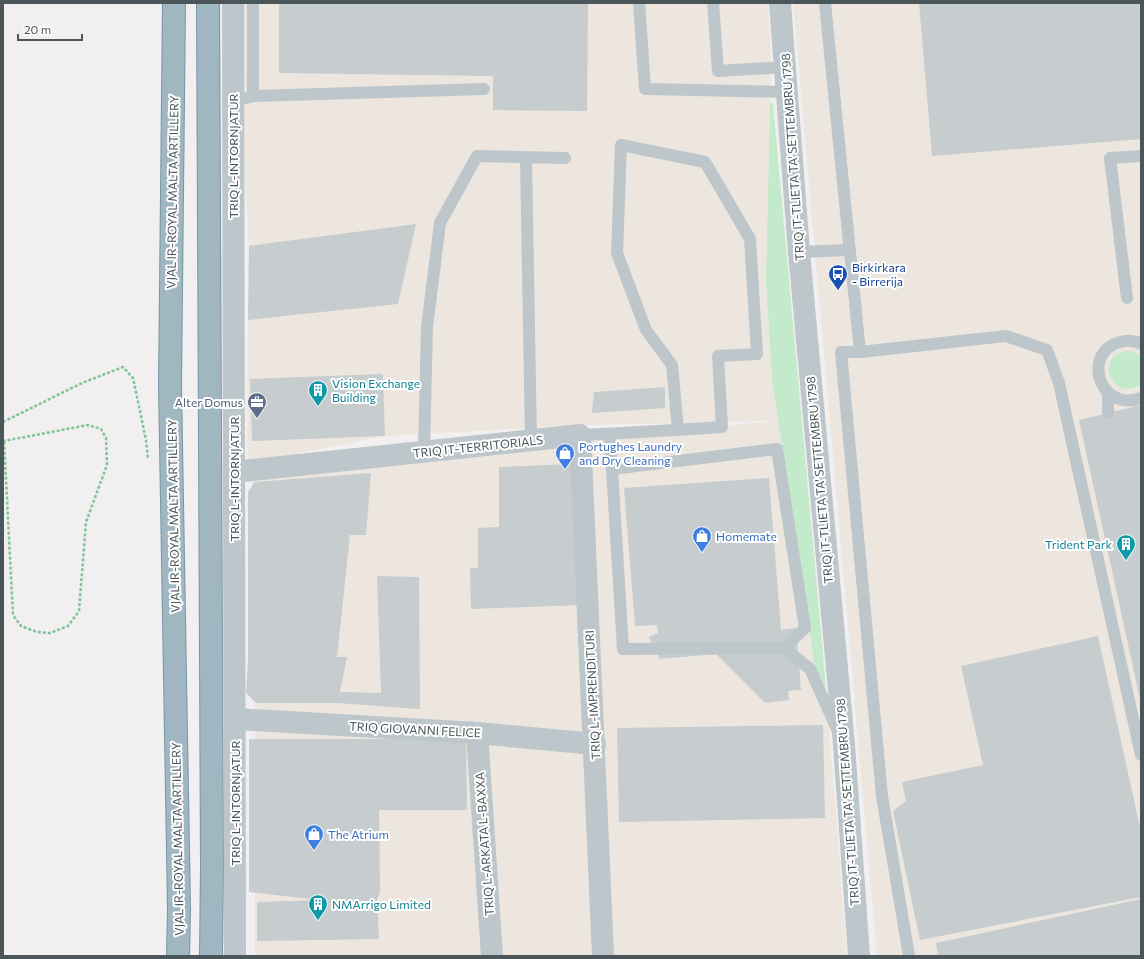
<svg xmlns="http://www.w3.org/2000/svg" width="1144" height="959" font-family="Commissioner,sans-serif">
  <rect width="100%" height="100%" fill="#f1eff0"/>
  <!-- commercial -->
  <g fill="#ece6df" fill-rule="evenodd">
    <path d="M243 3H768L771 58 766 281 772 379 815 668 826 687 847 956H255V741L253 488 247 464 249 246 242 121ZM768 421V422L252 463 385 436 591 425Z"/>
    <polygon points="793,3 1141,3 1141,956 877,956"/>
  </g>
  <!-- green -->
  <g fill="#c3eaca">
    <polygon points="770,102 773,104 826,687 815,668 772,379 766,281"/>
    <path d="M1125 351H1132L1141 356V384C1115 404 1092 360 1125 351Z"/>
  </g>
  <!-- building -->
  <g fill="#c7ccce">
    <polygon points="279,3 588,3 587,111 493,110 493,76 279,73"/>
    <polygon points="919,3 1141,3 1141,139 932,156"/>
    <polygon points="416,224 398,304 248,320 249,246"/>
    <polygon points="383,374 385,436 252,441 250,379"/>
    <polygon points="665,387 665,408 592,413 594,392"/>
    <polygon points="1141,405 1141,699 1140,699 1079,420"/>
    <polygon points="572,464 580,605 471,609 470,568 478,568 478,528 499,527 499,467"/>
    <polygon points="371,473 366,535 350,535 337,657 347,657 339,697 341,692 381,693 377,576 419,577 420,709 337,703 256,703 246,693 248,660 248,492 255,482"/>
    <polygon points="769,478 781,630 796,628 801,690 788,691 789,700 765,703 716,654 660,659 649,637 658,633 657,625 635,626 624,488"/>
    <polygon points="1098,636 1141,832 1141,897 920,940 893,811 906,801 902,782 983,765 961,666"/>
    <polygon points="823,725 825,818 619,822 617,728"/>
    <polygon points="249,739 466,739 467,810 379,810 380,892 377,900 379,939 257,941 257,902 319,900 249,892"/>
    <polygon points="1141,899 1141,956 933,956 938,954 936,943"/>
  </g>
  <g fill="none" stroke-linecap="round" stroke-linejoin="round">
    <!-- trunk casing -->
    <g stroke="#7896a4" stroke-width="24">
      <g id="trunk">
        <polyline points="174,3 170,385 179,909 178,956"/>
        <polyline points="208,3 212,868 211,956"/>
      </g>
    </g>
    <!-- path -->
    <g stroke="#7fc494" stroke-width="2.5" stroke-dasharray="3 2" stroke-linecap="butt">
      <polyline points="3,422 82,383 123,367 133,378 146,440 148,459"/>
      <polyline points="3,440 4,441 88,425 101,429 106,438 107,465 86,522 79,611 68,626 50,633 37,632 21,626 13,615 4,441"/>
    </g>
    <!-- service -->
    <g stroke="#bdc6ca" stroke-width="12">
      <polyline points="253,3 253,96"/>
      <polyline points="639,3 645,89 786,92"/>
      <polyline points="713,3 718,71 785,67"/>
      <polyline points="825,3 860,352 1006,336 1047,350 1059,383 1141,755"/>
      <polyline points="232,102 253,96 484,89"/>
      <polyline points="526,157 531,440"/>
      <polyline points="799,252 850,250"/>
      <polyline points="1127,298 1110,158 1141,156"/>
      <path d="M1141 344C1134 340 1127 340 1120 342 1081 352 1099 413 1141 398"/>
      <polyline points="860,352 841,352 882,796 909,956"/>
      <polyline points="1108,413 1108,393"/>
      <polyline points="609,434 612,469"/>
      <path d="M580 435C628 433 675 430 722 427L718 356 757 354 750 239 705 162 621 145 617 253 646 330 672 365 678 430"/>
      <polygon points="777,449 805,628 784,648 623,649 612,469"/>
      <polyline points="424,451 427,327 440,223 477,156 565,158"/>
      <polyline points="784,648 810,669 837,729"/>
    </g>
    <!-- minor -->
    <g stroke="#bdc6ca" stroke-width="22">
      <polyline points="233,3 235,956"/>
      <polyline points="234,472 580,435 603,956"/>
      <polyline points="235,719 477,733 595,744"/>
      <polyline points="477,733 492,956"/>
    </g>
    <!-- tertiary -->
    <polyline stroke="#bdc6ca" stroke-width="22" points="780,3 799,252 844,745 859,956"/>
    <!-- trunk -->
    <use href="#trunk" stroke="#a0b7c2" stroke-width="22"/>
  </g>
  <!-- icons -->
  <defs>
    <g id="bus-pin" transform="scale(1)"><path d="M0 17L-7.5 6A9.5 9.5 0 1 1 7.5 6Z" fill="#1a4fb4" stroke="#fff"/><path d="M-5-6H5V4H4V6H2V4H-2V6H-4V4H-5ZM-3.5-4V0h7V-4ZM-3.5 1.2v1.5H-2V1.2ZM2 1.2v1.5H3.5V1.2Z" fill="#fff"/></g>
    <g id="building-pin" transform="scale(1)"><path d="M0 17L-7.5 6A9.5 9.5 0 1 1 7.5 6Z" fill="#0f9aa8" stroke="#fff"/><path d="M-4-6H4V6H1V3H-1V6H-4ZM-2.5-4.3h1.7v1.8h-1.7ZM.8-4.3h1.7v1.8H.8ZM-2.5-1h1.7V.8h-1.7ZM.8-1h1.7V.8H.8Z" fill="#fff"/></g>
    <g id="office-pin" transform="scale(1)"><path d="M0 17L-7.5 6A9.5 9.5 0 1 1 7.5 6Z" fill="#5c6f8a" stroke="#fff"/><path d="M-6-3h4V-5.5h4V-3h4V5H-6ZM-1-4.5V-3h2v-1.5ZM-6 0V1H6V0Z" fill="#fff"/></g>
    <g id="shop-pin" transform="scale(1)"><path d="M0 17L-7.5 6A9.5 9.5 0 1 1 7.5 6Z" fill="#3f7fe0" stroke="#fff"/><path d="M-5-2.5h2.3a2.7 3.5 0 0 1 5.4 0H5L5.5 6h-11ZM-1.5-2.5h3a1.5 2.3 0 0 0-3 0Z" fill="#fff"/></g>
  </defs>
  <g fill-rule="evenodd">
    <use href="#bus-pin" x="838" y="274"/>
    <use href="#building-pin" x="318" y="390"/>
    <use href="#office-pin" x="257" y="402"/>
    <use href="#shop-pin" x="565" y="453"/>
    <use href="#shop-pin" x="702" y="536"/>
    <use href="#building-pin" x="1126" y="544"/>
    <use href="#shop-pin" x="314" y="834"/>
    <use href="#building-pin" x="318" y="904"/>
  </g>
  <g text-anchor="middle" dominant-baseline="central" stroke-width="4" stroke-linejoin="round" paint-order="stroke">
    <!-- street labels -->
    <g font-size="12" fill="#4a565a" stroke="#fff">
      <text transform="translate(233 156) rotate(-90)">TRIQ L-INTORNJATUR</text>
      <text transform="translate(792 157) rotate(-94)">TRIQ IT-TLIETA TA' SETTEMBRU 1798</text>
      <text transform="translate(172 192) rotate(-89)">VJAL IR-ROYAL MALTA ARTILLERY</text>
      <text transform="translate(478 446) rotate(-6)">TRIQ IT-TERRITORIALS</text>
      <text transform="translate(234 479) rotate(-90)">TRIQ L-INTORNJATUR</text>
      <text transform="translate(819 480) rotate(-95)">TRIQ IT-TLIETA TA' SETTEMBRU 1798</text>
      <text transform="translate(173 516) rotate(-91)">VJAL IR-ROYAL MALTA ARTILLERY</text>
      <text transform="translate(592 695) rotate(-93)">TRIQ L-IMPRENDITURI</text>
      <text transform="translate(415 729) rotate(3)">TRIQ GIOVANNI FELICE</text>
      <text transform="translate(847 802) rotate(-94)">TRIQ IT-TLIETA TA' SETTEMBRU 1798</text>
      <text transform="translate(235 803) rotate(-90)">TRIQ L-INTORNJATUR</text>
      <text transform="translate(177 839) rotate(-91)">VJAL IR-ROYAL MALTA ARTILLERY</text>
      <text transform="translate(484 844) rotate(-94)">TRIQ L-ARKATA L-BAXXA</text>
    </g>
    <!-- transit labels -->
    <g font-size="12" fill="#164399" stroke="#fff" text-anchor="start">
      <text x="852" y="267">Birkirkara<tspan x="852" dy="14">- Birrerija</tspan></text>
    </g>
    <!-- culture labels -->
    <g font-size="12" fill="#0d838f" stroke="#fff" text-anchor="start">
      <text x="332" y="383">Vision Exchange<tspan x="332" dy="14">Building</tspan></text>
      <text x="1112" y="544" text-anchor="end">Trident Park</text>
      <text x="332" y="904">NMArrigo Limited</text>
    </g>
    <!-- service labels -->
    <g font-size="12" fill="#4e5e75" stroke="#fff" text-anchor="end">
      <text x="243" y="402">Alter Domus</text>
    </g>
    <!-- shop labels -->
    <g font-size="12" fill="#366cbe" stroke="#fff" text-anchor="start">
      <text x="579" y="446">Portughes Laundry<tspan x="579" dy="14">and Dry Cleaning</tspan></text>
      <text x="716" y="536">Homemate</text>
      <text x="328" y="834">The Atrium</text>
    </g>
  </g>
  <!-- border -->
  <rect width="1144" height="959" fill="none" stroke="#4a565a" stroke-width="8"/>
  <!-- scale -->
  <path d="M18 34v6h64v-6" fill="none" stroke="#4a565a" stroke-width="2"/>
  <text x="24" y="34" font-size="12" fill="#4a565a" stroke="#ffffff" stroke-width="3" paint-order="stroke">20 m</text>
</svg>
